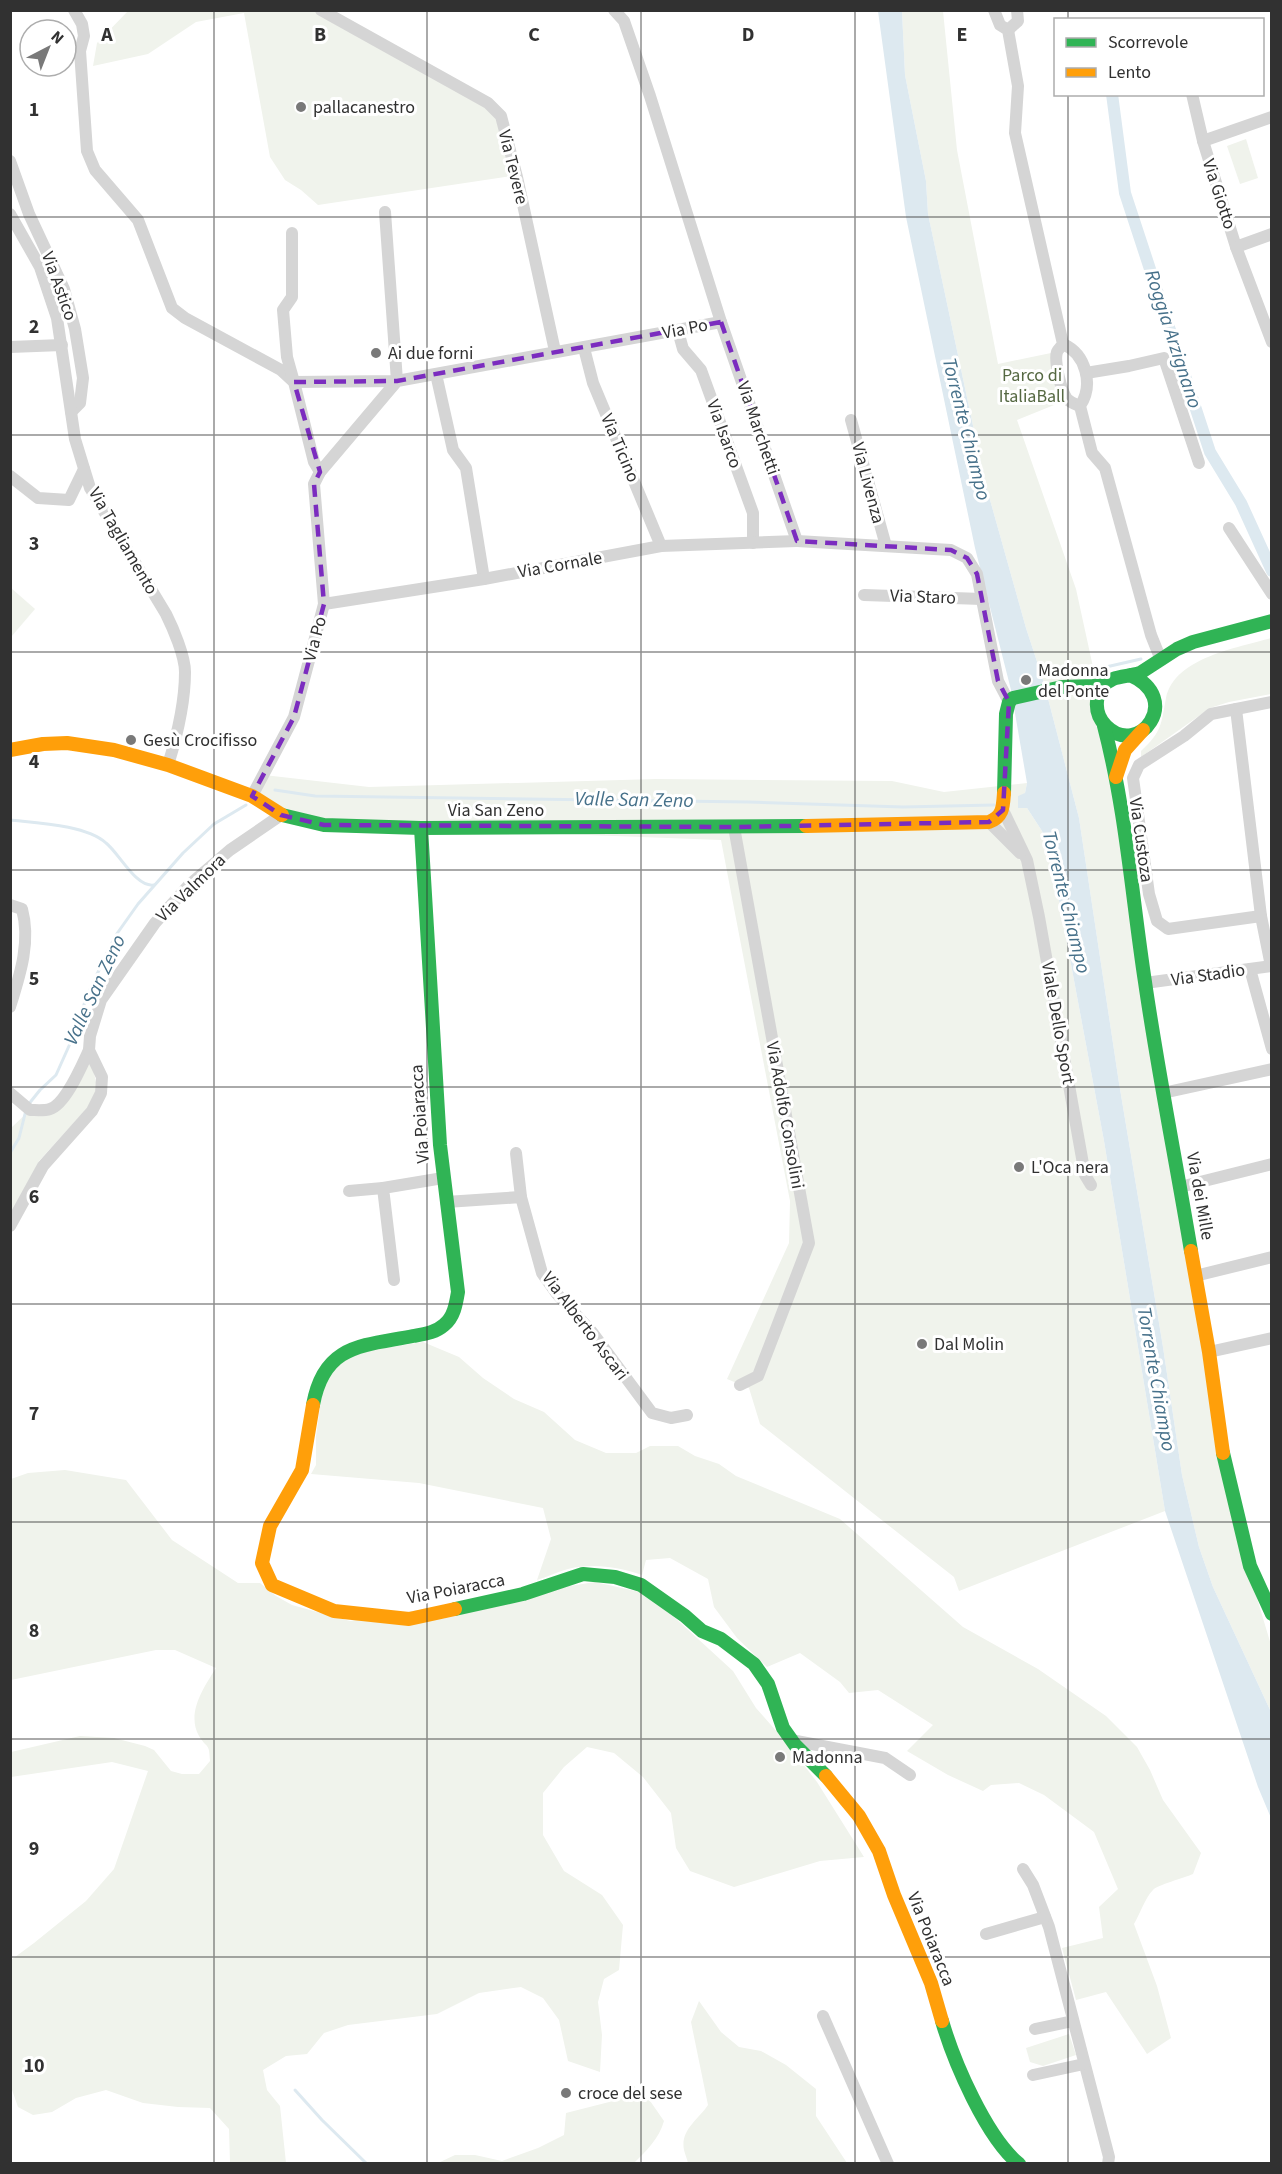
<svg xmlns="http://www.w3.org/2000/svg" width="1282" height="2174" font-family="'Source Sans 3',sans-serif">
  <rect width="100%" height="100%" fill="#fff"/>
  <!-- green -->
  <g fill="#f0f3ec">
    <polygon points="128,11 329,11 491,100 512,176 318,205 301,190 285,180 270,157 244,13 196,22 148,54 93,66 97,43"/>
    <polygon points="902,11 943,11 957,150 998,364 1051,353 1064,401 1017,420 1076,589 1093,667 1128,852 1248,1568 1271,1645 1271,1712 1213,1587 1199,1547 1182,1475 1163,1347 1119,1083 1079,818 1044,683 1026,628 985,482 928,214 926,181 905,75"/>
    <polygon points="1246,139 1258,178 1240,184 1227,146"/>
    <polygon points="11,588 35,609 11,637"/>
    <path d="M1271 638V694L1229 702 1210 708 1141 757V751C1162 732 1161 724 1166 698 1175 657 1238 648 1271 638Z"/>
    <polygon points="264,775 369,787 656,779 892,781 944,792 1027,783 1025,793 1018,808 1027,808 1042,831 1051,857 1104,1141 1165,1511 959,1591 954,1577 760,1424 749,1388 727,1379 789,1243 790,1201 721,840 324,825 252,796"/>
    <polygon points="89,1050 96,1082 95,1093 88,1107 39,1161 11,1217 11,1128 30,1110 50,1109"/>
    <path d="M423 1342 459 1357 483 1378 514 1399 544 1412 575 1440 606 1453H636L650 1446H678L695 1456 719 1464 736 1476 840 1519 963 1627 1038 1669 1106 1716 1137 1747 1150 1770 1163 1800 1201 1853 1193 1874C1184 1878 1157 1885 1153 1890 1145 1898 1140 1914 1134 1924L1157 1986 1171 2038 1147 2054 1106 1992 1076 2000 1062 1948 1103 1938 1099 1907 1118 1889 1094 1832 1044 1795 1019 1783 991 1785 983 1791 948 1775 907 1751 933 1725 878 1690 849 1693 840 1682 800 1653 767 1667 737 1638 714 1607 708 1579 670 1558 646 1560 642 1575C618 1567 594 1563 568 1569 557 1572 547 1577 537 1580L551 1539 543 1508 419 1483 311 1474 316 1465V1436L322 1393 339 1355Z"/>
    <path d="M65 1470 126 1480 172 1540 238 1583H260L276 1596 292 1605 350 1621 595 1582 640 1592 673 1616 733 1671 756 1708 785 1741 817 1782 864 1857 820 1861 734 1887 690 1871 676 1848 671 1813 643 1777 614 1753 587 1747 564 1767 543 1793V1835L564 1871 602 1895 623 1925 619 1970 604 1979 598 2002 602 2035 600 2072 568 2061 559 2020 543 1998 521 1987 479 1993 437 2014 348 2025 324 2033 307 2054 286 2056 263 2070 267 2090 280 2106 286 2163H230L229 2129 210 2108 178 2107 143 2103 106 2090 76 2098 52 2112 33 2115 18 2107 11 2087V1960L34 1943 86 1901 114 1869 148 1771 112 1762 11 1777V1752L80 1736 114 1738 145 1746 154 1750 171 1771 182 1774H199L210 1761C209 1742 208 1750 199 1736 186 1713 204 1687 216 1668L175 1650H156L11 1680V1479L28 1473Z"/>
    <path d="M699 2001 721 2032 739 2047 761 2051 786 2065 816 2089V2116L847 2163H688C687 2159 685 2154 684 2150 680 2130 698 2120 708 2105L691 2022Z"/>
    <polygon points="1069,2034 1076,2055 1043,2066 1030,2062 1026,2048"/>
    <path d="M634 2086 648 2098 664 2121C659 2139 646 2151 634 2163H438L455 2155H475L502 2161 538 2148 564 2135 566 2113 617 2100Z"/>
  </g>
  <!-- water -->
  <polygon fill="#dde9f0" points="878,11 902,11 905,75 926,181 928,214 985,482 1026,628 1044,683 1079,818 1119,1083 1163,1347 1182,1475 1199,1547 1213,1587 1271,1712 1271,1818 1258,1787 1165,1511 1104,1141 1051,857 1042,831 1027,808 1018,808 1018,796 1025,793 1027,783 1011,690 975,548 906,217"/>
  <g fill="none" stroke-linecap="round" stroke-linejoin="round">
    <!-- stream -->
    <g stroke="#dde9f0" stroke-width="3">
      <polyline points="1071,675 1141,659"/>
      <polyline points="275,790 315,796 749,802 903,807 994,805"/>
      <path d="M10 820C37 823 86 825 106 843 119 853 136 888 154 885"/>
      <polyline points="28,1105 40,1090 56,1075 77,1028 86,998 106,955 116,935 138,904 183,853 214,824 246,805"/>
      <polyline points="10,1153 19,1138 26,1110"/>
      <polyline points="295,2090 322,2120 367,2164"/>
    </g>
    <!-- canal -->
    <polyline stroke="#dde9f0" stroke-width="12" points="1112,94 1125,193 1210,452 1241,503 1272,571"/>
    <!-- street -->
    <g stroke="#d5d5d5" stroke-width="12">
      <polyline points="74,10 82,24 84,36 80,51 87,151 95,170 138,220 172,308 185,318 281,370 294,382 314,462 320,472"/>
      <polyline points="321,10 488,103 501,116 517,177 555,351"/>
      <polyline points="614,10 624,21 650,96 721,322 797,541 951,550 967,558 977,574 998,681 1009,702"/>
      <path d="M994 10 1000 25 1008 30 1018 86 1015 133 1063 344C1061 347 1058 349 1057 352 1054 361 1061 391 1067 399 1071 403 1075 404 1080 406"/>
      <polyline points="1008,30 1018,21 1017,10"/>
      <polyline points="1192,94 1203,141 1272,117"/>
      <polyline points="1203,141 1236,247 1272,234"/>
      <polyline points="10,161 29,214 64,289 75,329 83,378 80,403 71,412"/>
      <path d="M10 214 40 267 57 318 75 439 90 488 166 614C173 628 185 656 185 672 185 703 177 736 168 765"/>
      <polyline points="292,233 292,297 283,310 287,357 294,382 397,381 385,212"/>
      <polyline points="1236,247 1272,342"/>
      <polyline points="678,331 683,349 701,370 753,513 753,543"/>
      <path d="M1063 344C1086 354 1094 385 1080 406L1092 453 1105 468 1151 635 1161 660"/>
      <polyline points="10,347 62,345"/>
      <polyline points="584,348 593,383 661,546"/>
      <polyline points="1086,373 1129,366 1164,358 1199,463"/>
      <polyline points="436,374 453,450 466,468 484,579"/>
      <polyline points="851,420 886,546"/>
      <polyline points="10,476 38,498 69,500 84,469"/>
      <polyline points="1229,528 1272,594"/>
      <polyline points="864,595 982,599"/>
      <polyline points="324,604 484,579 661,546 797,541"/>
      <polyline points="1236,709 1261,916 1271,966"/>
      <polyline points="252,796 294,717 324,604 314,484 320,472 397,381 721,322"/>
      <polyline points="1003,810 1027,860 1039,917 1085,1175 1091,1185"/>
      <polyline points="989,822 1020,853"/>
      <polyline points="734,827 809,1243 758,1376 740,1385"/>
      <path d="M10 905 22 909C31 942 20 975 10 1007"/>
      <polyline points="1261,916 1168,929 1157,921 1149,894 1133,778 1139,765 1184,736 1211,714 1272,702"/>
      <polyline points="1250,969 1272,1049"/>
      <polyline points="1145,983 1272,966"/>
      <path d="M10 1093 30 1110C36 1110 44 1111 50 1109 66 1104 82 1065 89 1050"/>
      <polyline points="1163,1093 1272,1069"/>
      <polyline points="516,1153 521,1197"/>
      <polyline points="1180,1187 1272,1164"/>
      <polyline points="349,1191 383,1188"/>
      <polyline points="446,1202 521,1197 542,1273 557,1294 592,1332 652,1413 671,1418 687,1415"/>
      <polyline points="10,1226 43,1166 92,1111 101,1093 102,1077 89,1050 90,1036 101,1000 155,923 189,885 230,850 281,815"/>
      <polyline points="1195,1276 1272,1257"/>
      <polyline points="394,1280 383,1188 443,1178"/>
      <polyline points="1209,1352 1272,1338"/>
      <polyline points="791,1740 885,1758 910,1775"/>
      <polyline points="1023,1869 1033,1885 1049,1927 1109,2157 1108,2164"/>
      <polyline points="986,1934 1045,1917"/>
      <polyline points="823,2016 888,2164"/>
      <polyline points="1035,2029 1073,2021"/>
      <polyline points="1033,2075 1084,2064"/>
    </g>
    <!-- fast -->
    <g stroke="#30b455" stroke-width="14">
      <path d="M1130 675C1184 698 1139 759 1106 726 1092 712 1094 687 1113 679 1121 676 1131 676 1140 673L1177 649 1193 642 1272 621"/>
      <path d="M1104 726C1126 810 1132 897 1145 982 1158 1072 1176 1161 1191 1251"/>
      <polyline points="1004,793 1006,714 1009,702 1013,698 1062,687 1094,686 1109,680"/>
      <polyline points="282,815 324,825 421,828 806,826"/>
      <path d="M313 1405C324 1344 362 1346 413 1336 424 1334 435 1333 444 1325 454 1317 456 1304 458 1292L440 1145 421 828"/>
      <polyline points="1223,1453 1250,1566 1272,1614"/>
      <polyline points="455,1609 523,1594 583,1574 615,1577 641,1585 685,1616 702,1631 721,1639 754,1664 768,1684 783,1728 795,1745 826,1776"/>
      <path d="M942 2021C954 2062 986 2137 1019 2164"/>
    </g>
    <!-- slow -->
    <g stroke="#ff9f0a" stroke-width="14">
      <polyline points="10,750 43,744 67,743 114,750 168,765 252,796 282,815"/>
      <polyline points="1116,777 1125,750 1143,730"/>
      <path d="M806 826 989 822C1003 817 1003 807 1004 793"/>
      <polyline points="1191,1251 1209,1352 1223,1453"/>
      <polyline points="313,1405 302,1470 270,1526 262,1563 272,1585 334,1611 409,1619 455,1609"/>
      <polyline points="826,1776 859,1816 879,1851 894,1895 931,1983 942,2021"/>
    </g>
  </g>
  <!-- marked area -->
  <path fill="none" stroke="#7b2cbf" stroke-width="4.5" stroke-dasharray="12 8" stroke-linejoin="round" d="M721 322 797 541 951 550 967 558 977 574 998 681 1009 702 1003 810 989 822 734 827 324 825 281 815 252 796 294 717 324 604 314 484 320 472 294 382 397 381Z"/>
  <!-- grid -->
  <path fill="none" stroke="#313131" stroke-width="1.5" stroke-opacity="0.55" d="M214 10V2164M427 10V2164M641 10V2164M855 10V2164M1068 10V20M1068 94V2164M10 217H1272M10 435H1272M10 652H1272M10 870H1272M10 1087H1272M10 1304H1272M10 1522H1272M10 1739H1272M10 1957H1272"/>
  <!-- markers -->
  <g fill="#797979" stroke="#fff" stroke-width="2">
    <circle cx="301" cy="107" r="6"/>
    <circle cx="376" cy="353" r="6"/>
    <circle cx="1026" cy="680" r="6"/>
    <circle cx="131" cy="740" r="6"/>
    <circle cx="1019" cy="1167" r="6"/>
    <circle cx="922" cy="1344" r="6"/>
    <circle cx="780" cy="1757" r="6"/>
    <circle cx="566" cy="2093" r="6"/>
  </g>
  <g text-anchor="middle" dominant-baseline="central" stroke-width="6" stroke-linejoin="round" paint-order="stroke">
    <!-- poi labels -->
    <g font-size="18" fill="#313131" stroke="#fff" text-anchor="start">
      <text x="313" y="107">pallacanestro</text>
      <text x="388" y="353">Ai due forni</text>
      <text x="1038" y="670">Madonna<tspan x="1038" dy="21">del Ponte</tspan></text>
      <text x="143" y="740">Gesù Crocifisso</text>
      <text x="1031" y="1167">L'Oca nera</text>
      <text x="934" y="1344">Dal Molin</text>
      <text x="792" y="1757">Madonna</text>
      <text x="578" y="2093">croce del sese</text>
    </g>
    <!-- street labels -->
    <g font-size="18" fill="#313131" stroke="#fff">
      <text transform="translate(513 167) rotate(76)">Via Tevere</text>
      <text transform="translate(1219 194) rotate(72)">Via Giotto</text>
      <text transform="translate(59 286) rotate(70)">Via Astico</text>
      <text transform="translate(685 329) rotate(-11)">Via Po</text>
      <text transform="translate(758 428) rotate(71)">Via Marchetti</text>
      <text transform="translate(724 434) rotate(70)">Via Isarco</text>
      <text transform="translate(620 448) rotate(67)">Via Ticino</text>
      <text transform="translate(868 483) rotate(75)">Via Livenza</text>
      <text transform="translate(123 541) rotate(60)">Via Tagliamento</text>
      <text transform="translate(560 565) rotate(-10)">Via Cornale</text>
      <text transform="translate(923 597) rotate(2)">Via Staro</text>
      <text transform="translate(315 639) rotate(-75)">Via Po</text>
      <text x="496" y="810">Via San Zeno</text>
      <text transform="translate(1141 840) rotate(82)">Via Custoza</text>
      <text transform="translate(191 888) rotate(-44)">Via Valmora</text>
      <text transform="translate(1208 975) rotate(-8)">Via Stadio</text>
      <text transform="translate(1058 1023) rotate(80)">Viale Dello Sport</text>
      <text transform="translate(420 1114) rotate(-94)">Via Poiaracca</text>
      <text transform="translate(785 1115) rotate(80)">Via Adolfo Consolini</text>
      <text transform="translate(1200 1196) rotate(80)">Via dei Mille</text>
      <text transform="translate(585 1326) rotate(53)">Via Alberto Ascari</text>
      <text transform="translate(456 1589) rotate(-11)">Via Poiaracca</text>
      <text transform="translate(931 1939) rotate(68)">Via Poiaracca</text>
    </g>
    <!-- park labels -->
    <g font-size="18" fill="#556842" stroke="#fff">
      <text x="1032" y="375">Parco di<tspan x="1032" dy="21">ItaliaBall</tspan></text>
    </g>
    <!-- water labels -->
    <g font-size="20" font-style="italic" fill="#47718a" stroke="#fff">
      <text transform="translate(1173 339) rotate(72)">Roggia Arzignano</text>
      <text transform="translate(966 429) rotate(76)">Torrente Chiampo</text>
      <text transform="translate(634 800) rotate(1)">Valle San Zeno</text>
      <text transform="translate(1066 902) rotate(76)">Torrente Chiampo</text>
      <text transform="translate(95 990) rotate(-65)">Valle San Zeno</text>
      <text transform="translate(1156 1379) rotate(80)">Torrente Chiampo</text>
    </g>
  </g>
  <g font-size="20" text-anchor="middle" font-weight="bold" fill="#313131" stroke="#fff" stroke-width="6" stroke-linejoin="round" paint-order="stroke">
    <text x="107" y="41">A</text>
    <text x="320" y="41">B</text>
    <text x="534" y="41">C</text>
    <text x="748" y="41">D</text>
    <text x="962" y="41">E</text>
    <text x="34" y="116">1</text>
    <text x="34" y="333">2</text>
    <text x="34" y="550">3</text>
    <text x="34" y="768">4</text>
    <text x="34" y="985">5</text>
    <text x="34" y="1203">6</text>
    <text x="34" y="1420">7</text>
    <text x="34" y="1637">8</text>
    <text x="34" y="1855">9</text>
    <text x="34" y="2072">10</text>
  </g>
  <!-- border -->
  <rect width="1282" height="2174" fill="none" stroke="#313131" stroke-width="24"/>
  <!-- legend -->
  <rect x="1054" y="18" width="210" height="78" fill="#ffffff" stroke="#adadad" stroke-width="1.5"/>
  <rect x="1066" y="38" width="30" height="9" fill="#30b455" stroke="#adadad" stroke-width="1.5"/>
  <text x="1108" y="48" font-size="18" fill="#313131">Scorrevole</text>
  <rect x="1066" y="68" width="30" height="9" fill="#ff9f0a" stroke="#adadad" stroke-width="1.5"/>
  <text x="1108" y="78" font-size="18" fill="#313131">Lento</text>
  <!-- north arrow -->
  <g transform="translate(48 48) rotate(42)"><circle r="28" fill="#ffffff" stroke="#adadad" stroke-width="1.5"/>
  <path d="M0-4.5L10 22L0 15L-10 22Z" fill="#797979"/>
  <text y="-9" font-size="16" font-weight="bold" text-anchor="middle" fill="#313131">N</text>
  </g>
</svg>
